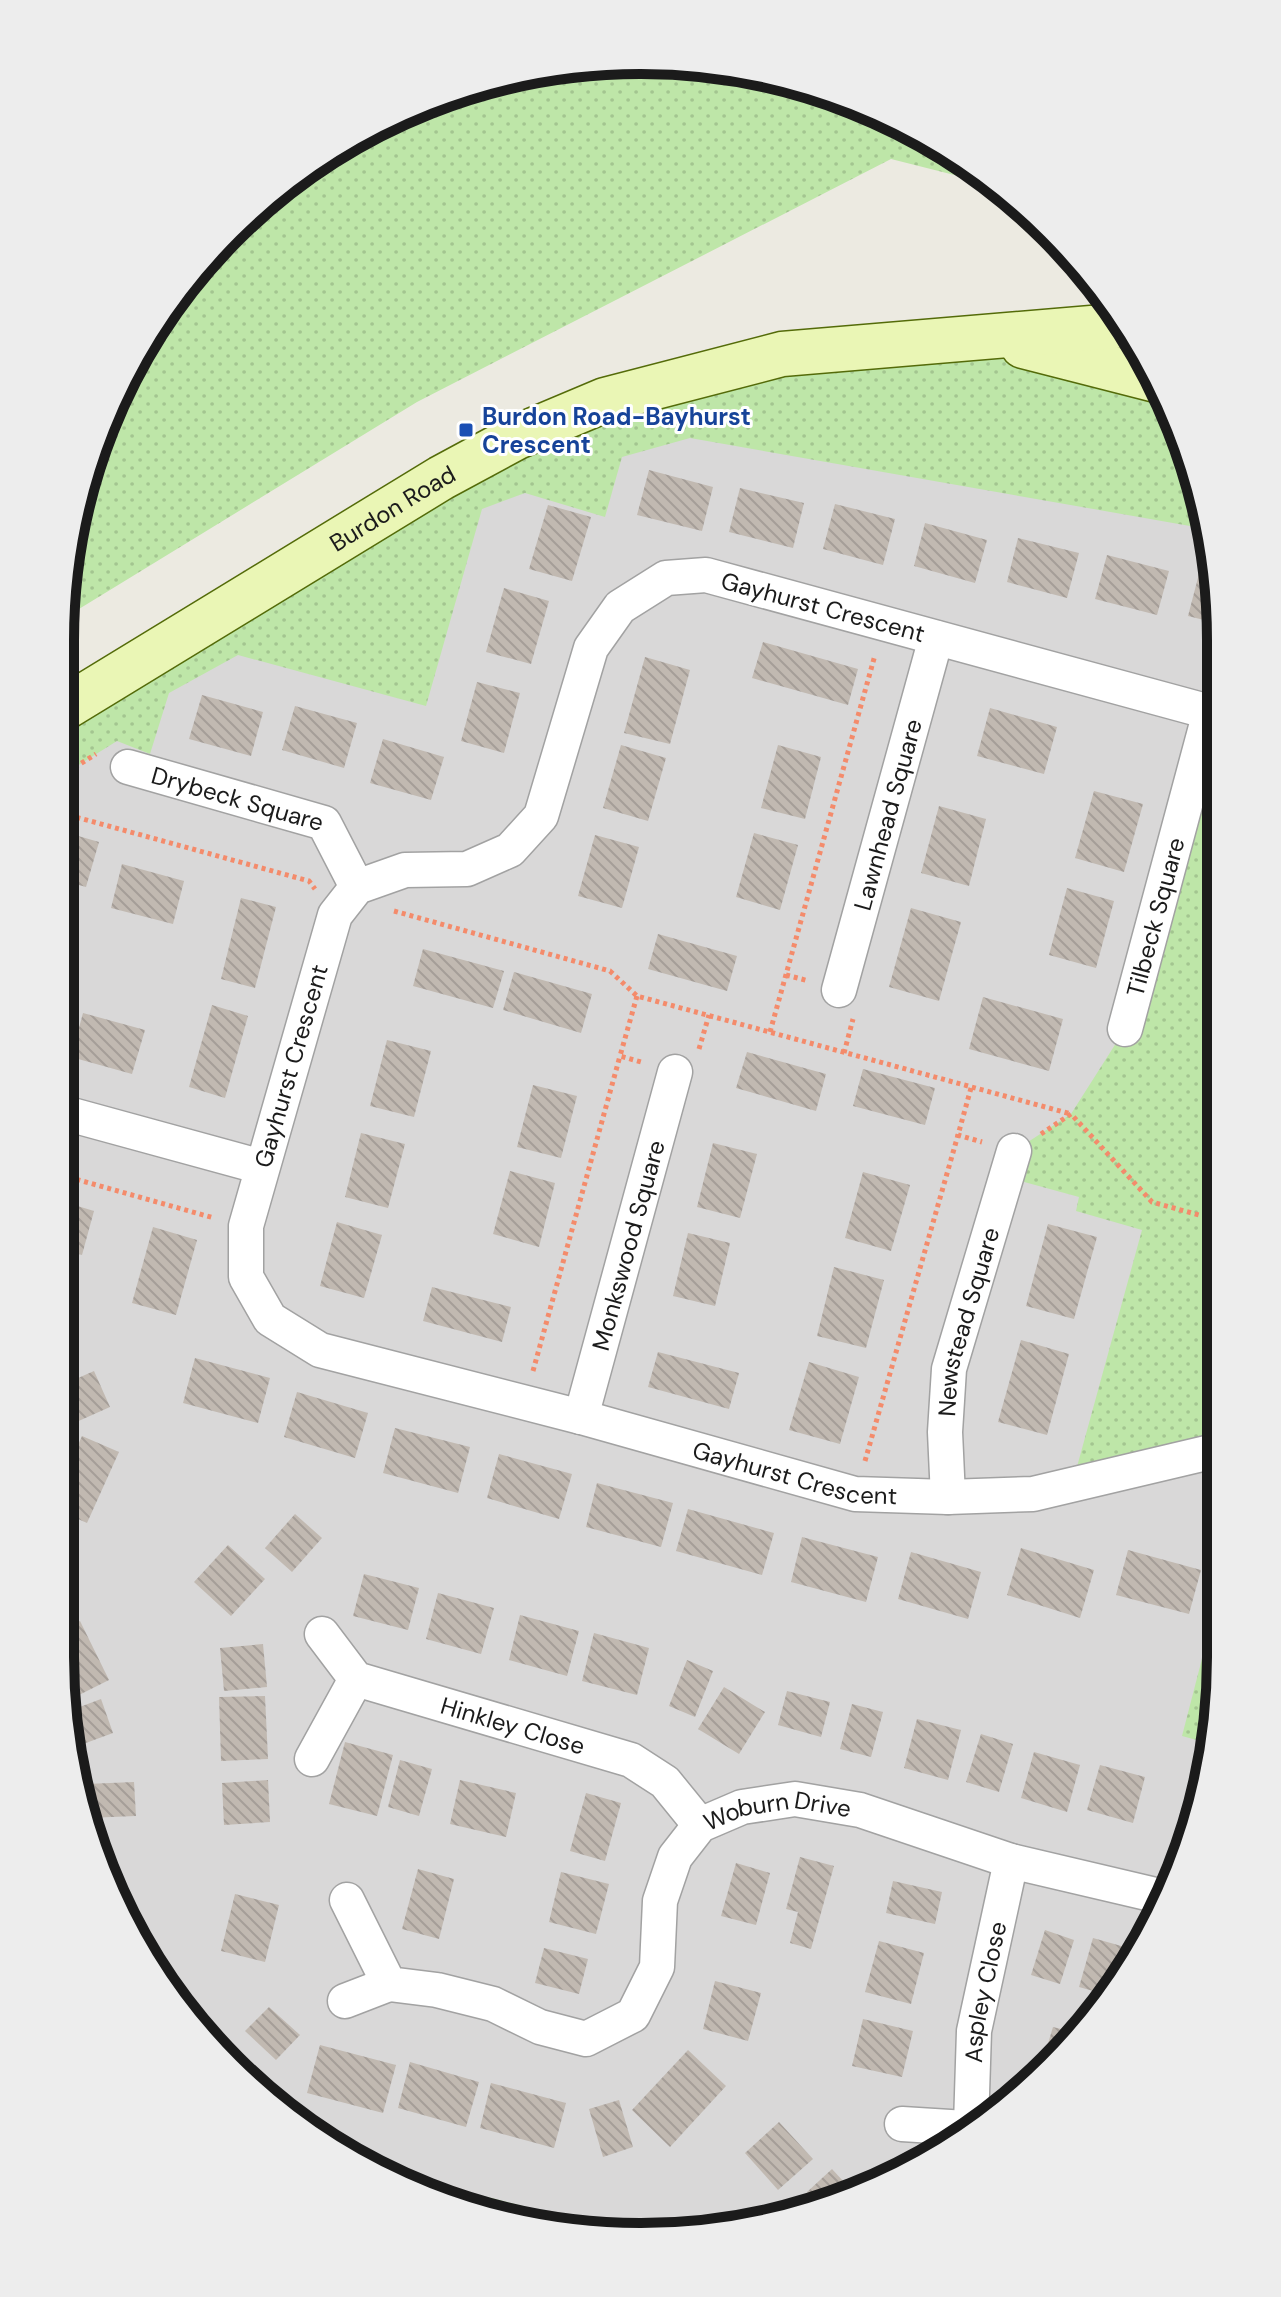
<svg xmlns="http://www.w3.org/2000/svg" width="1281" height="2297" font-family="'DM Sans',sans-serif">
  <defs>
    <pattern id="grass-dots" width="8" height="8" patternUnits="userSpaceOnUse" patternTransform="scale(2)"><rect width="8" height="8" fill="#bee6a8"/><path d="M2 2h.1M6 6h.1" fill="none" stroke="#a3c590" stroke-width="1.8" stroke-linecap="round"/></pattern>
    <pattern id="building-back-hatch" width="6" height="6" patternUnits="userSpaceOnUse" patternTransform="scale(2)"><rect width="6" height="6" fill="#c1b9b1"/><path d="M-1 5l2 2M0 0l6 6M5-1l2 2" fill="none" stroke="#a59e98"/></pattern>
  </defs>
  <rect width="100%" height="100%" fill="#eceae1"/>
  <!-- residential -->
  <polygon fill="#d9d8d8" points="1127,325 1177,419 1216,565 1220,1694 1201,1807 1143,1946 1024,2093 863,2193 679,2236 491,2217 318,2139 180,2010 91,1844 60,1656 61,710 441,478"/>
  <!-- grass -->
  <g fill="url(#grass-dots)">
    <polygon points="602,61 716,65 827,91 930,138 998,186 891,159 417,402 61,620 61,603 80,490 138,351 204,258 287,180 383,120 490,80"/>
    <polygon points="989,337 1156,380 1177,419 1207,529 690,438 622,457 605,517 525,493 482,509 426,706 238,655 169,693 150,754 117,741 61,776 61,710 605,400"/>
    <polygon points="1217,714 1219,1483 1210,1453 1072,1485 1142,1230 1076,1211 1079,1197 1006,1177 1014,1151 1071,1114 1125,1029"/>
    <polygon points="1219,1593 1220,1694 1211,1744 1182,1736"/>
  </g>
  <!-- garden -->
  <polygon fill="#bee6a8" points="393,2173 613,2229 491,2217"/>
  <!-- building -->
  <g fill="url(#building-back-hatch)">
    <polygon points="649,470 713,487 702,531 637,515"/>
    <polygon points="740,488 804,503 793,548 729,532"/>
    <polygon points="835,504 895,519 883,565 823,549"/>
    <polygon points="548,505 591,517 572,581 529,569"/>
    <polygon points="925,523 987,540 975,583 914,566"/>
    <polygon points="1018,538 1079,553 1067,598 1007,582"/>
    <polygon points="1107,555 1169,571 1157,615 1095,599"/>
    <polygon points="1200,570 1216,575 1216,623 1188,616"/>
    <polygon points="504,588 549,601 531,664 486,652"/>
    <polygon points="763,642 858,669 848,705 752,678"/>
    <polygon points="645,657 690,670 670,744 624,733"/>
    <polygon points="477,682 520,693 504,753 461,741"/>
    <polygon points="202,695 263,712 251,756 189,739"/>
    <polygon points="295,706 357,723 344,768 282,750"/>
    <polygon points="990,708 1057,727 1044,774 977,756"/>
    <polygon points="383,739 444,757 431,800 370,783"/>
    <polygon points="621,745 666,758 648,821 603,808"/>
    <polygon points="778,745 821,757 805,819 761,808"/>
    <polygon points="1094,791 1143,804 1124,872 1075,858"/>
    <polygon points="939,806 986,819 969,886 921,873"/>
    <polygon points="61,831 99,842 86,887 61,880"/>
    <polygon points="754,833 798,845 780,910 736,897"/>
    <polygon points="595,835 639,847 622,908 578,896"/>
    <polygon points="122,864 184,881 173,924 111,908"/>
    <polygon points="1067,888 1114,901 1096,968 1049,955"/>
    <polygon points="241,898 276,907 255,988 221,979"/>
    <polygon points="911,908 961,922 939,1001 889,987"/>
    <polygon points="658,934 737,956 727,991 648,969"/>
    <polygon points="423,949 504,971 493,1008 413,986"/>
    <polygon points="514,972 592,994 581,1033 503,1010"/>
    <polygon points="983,997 1063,1019 1049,1071 969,1049"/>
    <polygon points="212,1005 248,1016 225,1098 189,1087"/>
    <polygon points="83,1013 145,1030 132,1074 71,1057"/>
    <polygon points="387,1040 431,1051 414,1117 370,1106"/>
    <polygon points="747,1052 826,1074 816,1111 736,1088"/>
    <polygon points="863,1069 935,1088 925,1125 853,1106"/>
    <polygon points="533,1085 577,1096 561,1158 517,1147"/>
    <polygon points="361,1133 405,1144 388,1208 345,1197"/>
    <polygon points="713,1143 757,1154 740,1218 697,1207"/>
    <polygon points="510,1171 555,1183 539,1247 493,1234"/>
    <polygon points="863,1172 910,1185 891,1251 845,1238"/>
    <polygon points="61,1201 94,1211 82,1255 60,1249"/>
    <polygon points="337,1222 382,1235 364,1298 320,1286"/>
    <polygon points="1048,1224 1097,1237 1074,1319 1026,1306"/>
    <polygon points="153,1227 197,1240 176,1315 132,1303"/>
    <polygon points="688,1233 730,1243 715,1306 673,1296"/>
    <polygon points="834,1267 884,1280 866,1348 817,1336"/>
    <polygon points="432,1287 511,1307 502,1342 423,1321"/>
    <polygon points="1021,1340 1069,1354 1047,1435 998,1422"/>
    <polygon points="658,1352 739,1373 729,1409 648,1387"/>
    <polygon points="195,1358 270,1378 258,1423 183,1403"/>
    <polygon points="809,1362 859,1377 840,1444 789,1430"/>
    <polygon points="94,1371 110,1407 63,1428 60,1421 60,1386"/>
    <polygon points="297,1392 368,1413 355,1458 284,1437"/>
    <polygon points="395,1428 470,1447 458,1493 383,1473"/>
    <polygon points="82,1436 119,1452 87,1523 60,1511 60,1485"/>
    <polygon points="499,1454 572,1474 559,1519 487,1498"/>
    <polygon points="597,1483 673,1503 661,1547 586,1527"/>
    <polygon points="688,1509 774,1533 762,1575 676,1551"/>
    <polygon points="295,1514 322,1538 292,1572 265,1548"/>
    <polygon points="60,1526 77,1537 60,1565"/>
    <polygon points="802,1537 878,1557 866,1602 791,1582"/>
    <polygon points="228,1545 265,1579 231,1616 194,1582"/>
    <polygon points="1021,1548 1094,1570 1080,1618 1007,1595"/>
    <polygon points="1128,1550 1201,1570 1189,1614 1116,1595"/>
    <polygon points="911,1552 981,1572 968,1619 898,1599"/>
    <polygon points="364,1574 419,1588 408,1630 353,1616"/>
    <polygon points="438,1593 494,1608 481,1654 426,1639"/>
    <polygon points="520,1615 579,1631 567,1676 509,1660"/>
    <polygon points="80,1621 109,1680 73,1698 64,1679 60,1656 60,1630"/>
    <polygon points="594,1633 649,1648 637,1695 582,1681"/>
    <polygon points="263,1644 267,1687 224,1691 220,1648"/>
    <polygon points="687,1660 713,1671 695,1717 669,1706"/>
    <polygon points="724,1687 765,1712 739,1754 698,1729"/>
    <polygon points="787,1691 830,1702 821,1737 778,1725"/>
    <polygon points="265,1696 268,1759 221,1761 219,1697"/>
    <polygon points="101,1699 113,1733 75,1747 69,1711"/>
    <polygon points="852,1704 883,1712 871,1757 840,1749"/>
    <polygon points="917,1719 961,1730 948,1780 904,1768"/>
    <polygon points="981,1734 1013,1744 999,1792 966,1782"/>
    <polygon points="345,1742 393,1755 377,1816 329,1804"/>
    <polygon points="1034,1752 1080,1765 1067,1812 1021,1798"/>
    <polygon points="400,1760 432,1769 419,1816 388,1807"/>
    <polygon points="1100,1765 1145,1777 1133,1823 1087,1810"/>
    <polygon points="268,1780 270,1822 224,1825 222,1783"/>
    <polygon points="460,1780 516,1793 506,1837 450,1824"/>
    <polygon points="134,1782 136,1816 87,1818 86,1784"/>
    <polygon points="586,1793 621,1803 605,1861 570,1851"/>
    <polygon points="800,1857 834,1866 811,1949 790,1943 798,1912 786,1909"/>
    <polygon points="736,1863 770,1873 756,1925 721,1916"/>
    <polygon points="418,1869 454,1879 439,1939 402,1929"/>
    <polygon points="561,1872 609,1884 596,1934 549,1922"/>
    <polygon points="893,1881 942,1892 935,1924 886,1913"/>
    <polygon points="235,1894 279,1905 265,1962 221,1951"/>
    <polygon points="1045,1930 1074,1940 1060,1984 1031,1975"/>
    <polygon points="1093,1938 1139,1951 1104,1994 1079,1987"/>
    <polygon points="879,1941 924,1953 911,2004 865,1992"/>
    <polygon points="544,1948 588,1959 579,1994 535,1983"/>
    <polygon points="715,1981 761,1993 748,2041 703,2029"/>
    <polygon points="269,2007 300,2035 276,2060 245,2031"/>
    <polygon points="863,2019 913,2031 902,2077 852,2066"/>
    <polygon points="1053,2027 1073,2032 1039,2073"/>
    <polygon points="320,2045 396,2065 383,2113 307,2093"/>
    <polygon points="688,2050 726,2086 670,2147 632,2110"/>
    <polygon points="410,2062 479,2082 466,2127 398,2108"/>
    <polygon points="491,2083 566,2103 554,2148 480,2128"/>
    <polygon points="619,2100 633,2147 603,2157 589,2109"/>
    <polygon points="779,2122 813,2159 778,2190 745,2153"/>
    <polygon points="832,2169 855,2194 817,2203 807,2192"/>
  </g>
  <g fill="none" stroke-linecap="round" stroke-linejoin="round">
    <!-- minor casing -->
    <g stroke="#a2a2a2" stroke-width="37">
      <g id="minor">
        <path id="s1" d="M1217 714 706 575 666 578 620 607 591 648 541 816 510 850 467 869 405 870 357 887 335 915 246 1226V1277L270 1319 320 1350 581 1417 855 1494 948 1497 1033 1494 1219 1450"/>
        <path id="s2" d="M128 767 324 823 357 887"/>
        <path id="s3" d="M839 990 936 638"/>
        <path id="s4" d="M1125 1029 1210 712"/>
        <polyline points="61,1112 262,1167"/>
        <path id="s5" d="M581 1417 675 1072"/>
        <path id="s6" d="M948 1497 945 1432 949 1369 1014 1151"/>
        <path id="s7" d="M322 1634 356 1679 631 1760 665 1782 700 1825"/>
        <polyline points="312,1759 356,1679"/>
        <path id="s8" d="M347 1900 389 1984 437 1990 493 2004 540 2027 586 2039 633 2015 657 1967 660 1901 675 1857 700 1825 742 1807 795 1799 860 1810 1011 1861 1164 1897"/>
        <polyline points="345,2001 389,1984"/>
        <polyline points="902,2124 966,2128"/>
        <path id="s9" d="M971 2125 974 2031 1011 1861"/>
      </g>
    </g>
    <!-- secondary casing -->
    <g stroke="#546b09" stroke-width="47">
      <g id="secondary">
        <polyline points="1023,346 1156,380"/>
        <path id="s10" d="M61 710 441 478 517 437 605 400 782 354 1127 325"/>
      </g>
    </g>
    <!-- path -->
    <g stroke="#f48b6b" stroke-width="5" stroke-dasharray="4 4" stroke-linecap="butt">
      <polyline points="61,776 96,754"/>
      <polyline points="61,813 309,881 315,889"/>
      <polyline points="394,911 610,971 637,996 1071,1114"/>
      <polyline points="786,975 809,981"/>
      <polyline points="637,996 620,1056 641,1062"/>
      <polyline points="770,1032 875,655"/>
      <polyline points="699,1049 709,1015"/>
      <polyline points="844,1053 853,1019"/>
      <polyline points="971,1088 958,1135 982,1142"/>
      <polyline points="1041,1134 1071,1114 1152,1202 1199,1215 1215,1214"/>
      <polyline points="61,1175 214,1218"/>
      <polyline points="533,1371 620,1056"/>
      <polyline points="865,1461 958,1135"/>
    </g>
    <!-- minor -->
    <use href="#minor" stroke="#fff" stroke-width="34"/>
    <!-- secondary -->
    <use href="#secondary" stroke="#eaf6b5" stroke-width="44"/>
  </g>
  <!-- markers -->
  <rect fill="#1a4fb4" stroke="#fff" stroke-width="3" x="458" y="422" width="16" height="16" rx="4"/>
  <g text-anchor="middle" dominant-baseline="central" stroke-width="6" stroke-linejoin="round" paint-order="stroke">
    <!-- transit labels -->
    <g font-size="24" font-weight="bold" fill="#164399" stroke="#fff" text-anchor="start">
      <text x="482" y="416">Burdon Road-Bayhurst<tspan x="482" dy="28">Crescent</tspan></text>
    </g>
    <!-- street labels -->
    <g font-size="24" fill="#1b1b1b" stroke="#fff">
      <text stroke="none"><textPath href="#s10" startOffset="388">Burdon Road</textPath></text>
      <text transform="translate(823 607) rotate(15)">Gayhurst Crescent</text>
      <text stroke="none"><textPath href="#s2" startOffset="114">Drybeck Square</textPath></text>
      <text stroke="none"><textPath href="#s3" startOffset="182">Lawnhead Square</textPath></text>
      <text stroke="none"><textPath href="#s4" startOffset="116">Tilbeck Square</textPath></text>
      <text transform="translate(291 1066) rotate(-74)">Gayhurst Crescent</text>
      <text stroke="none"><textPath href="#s5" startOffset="178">Monkswood Square</textPath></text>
      <text stroke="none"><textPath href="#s6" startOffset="178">Newstead Square</textPath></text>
      <text stroke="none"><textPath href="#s1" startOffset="2064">Gayhurst Crescent</textPath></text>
      <text stroke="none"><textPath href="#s7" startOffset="220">Hinkley Close</textPath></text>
      <text stroke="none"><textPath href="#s8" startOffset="640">Woburn Drive</textPath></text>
      <text stroke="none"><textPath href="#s9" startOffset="134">Aspley Close</textPath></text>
    </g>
  </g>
  <!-- crop -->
  <path d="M0 0H1281V2297H0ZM640 74H641A566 566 0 0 1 1207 640V1657A566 566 0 0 1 641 2223H640A566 566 0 0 1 74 1657V640A566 566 0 0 1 640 74Z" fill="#ededed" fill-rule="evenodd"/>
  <path fill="none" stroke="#1b1b1b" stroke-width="10" d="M640 74H641A566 566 0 0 1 1207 640V1657A566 566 0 0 1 641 2223H640A566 566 0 0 1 74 1657V640A566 566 0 0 1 640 74Z"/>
</svg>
